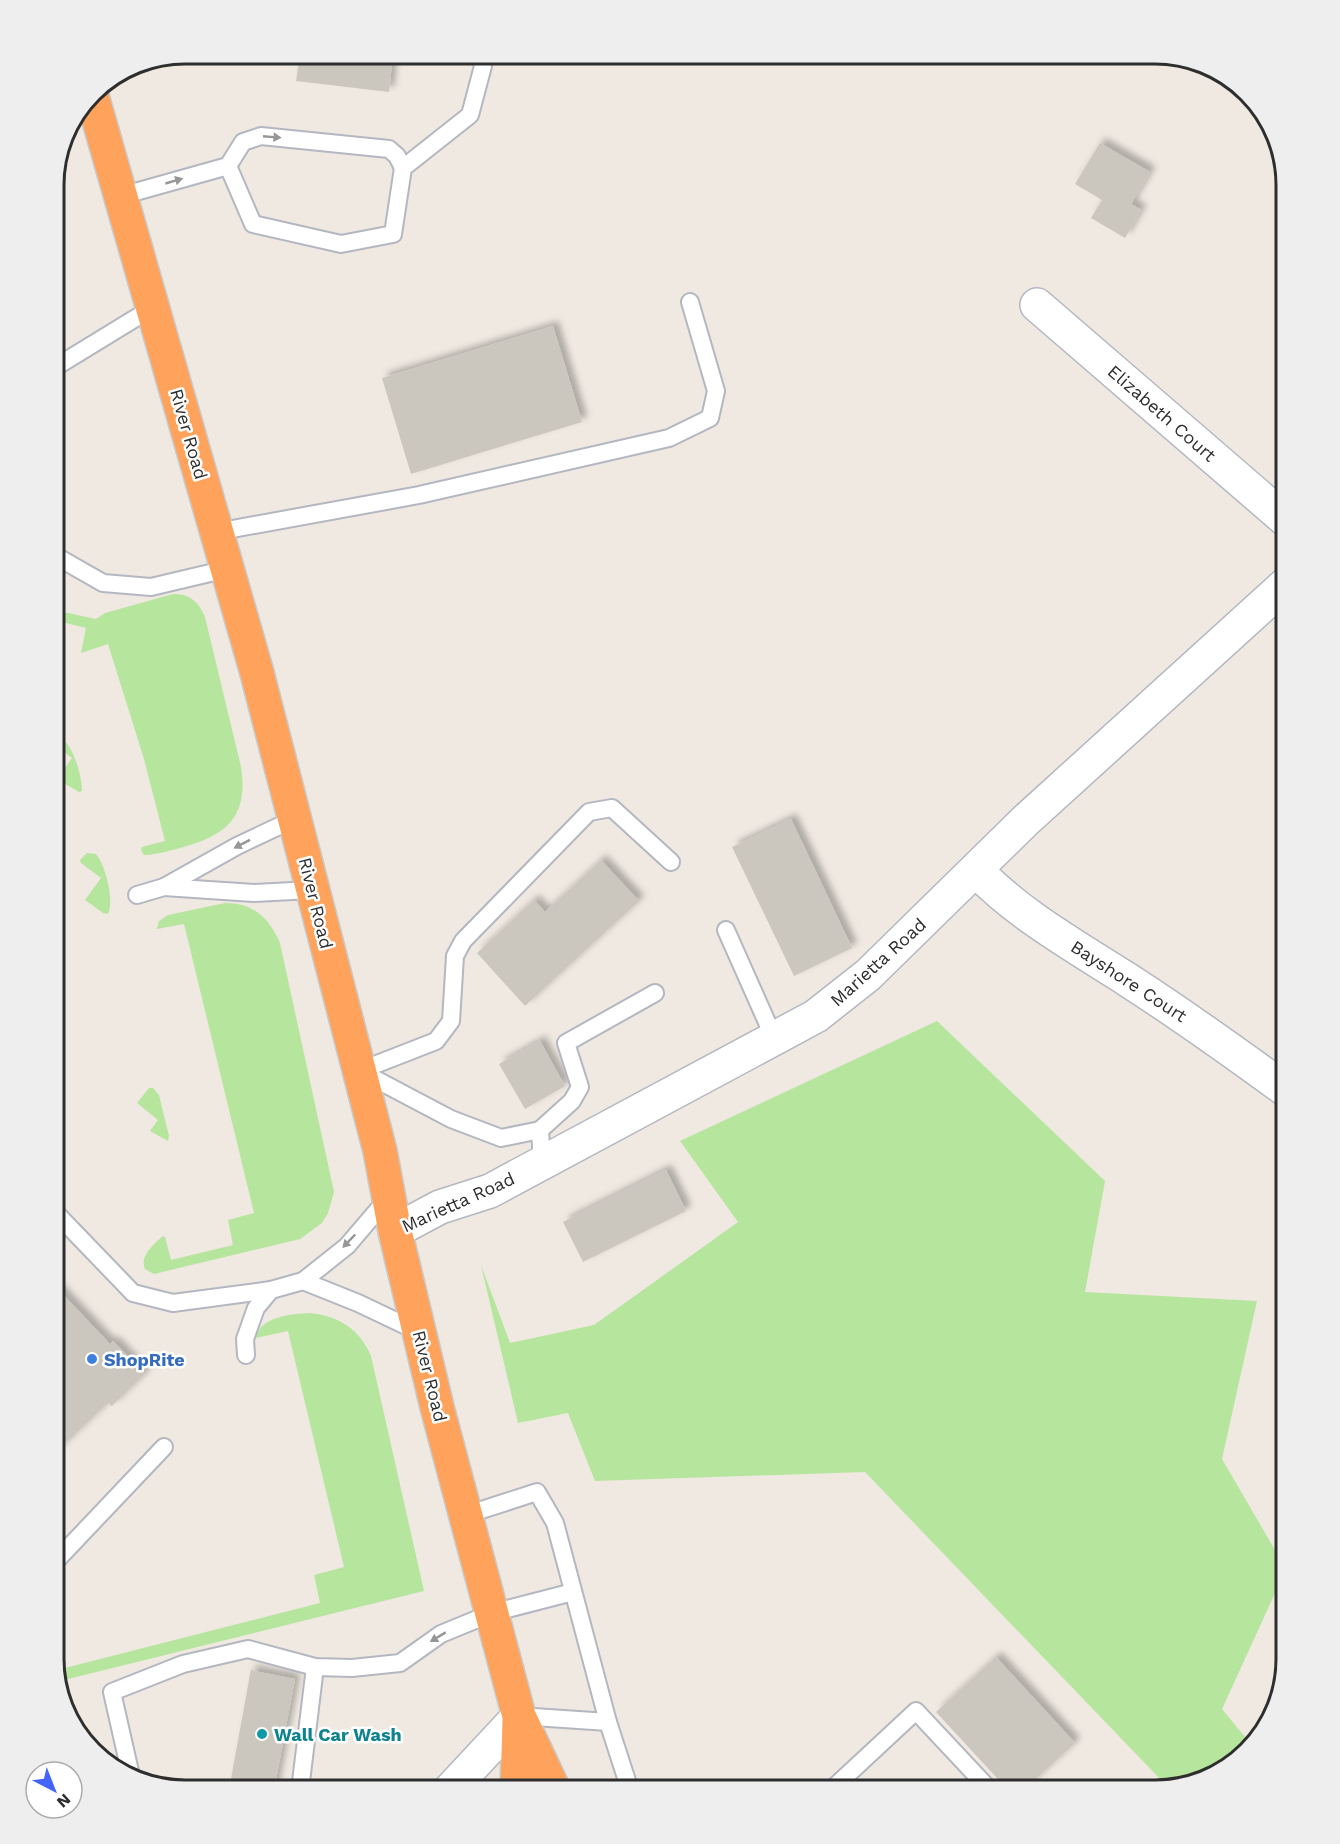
<svg xmlns="http://www.w3.org/2000/svg" width="1340" height="1844" font-family="'Work Sans',sans-serif">
  <defs>
    <filter id="shadow"><feDropShadow dx="5.5" dy="-5.5" stdDeviation="3" flood-color="#0004"/></filter>
  </defs>
  <rect width="100%" height="100%" fill="#efe9e1"/>
  <!-- green -->
  <g fill="#b6e59e">
    <path d="M173 594C189 593 199 602 205 617L241 767C249 818 225 836 180 848 168 851 156 855 144 855L141 850 142 847 165 841 144 759 108 644 81 653 86 628 54 620V610L96 619 105 613Z"/>
    <path d="M60 737C73 744 82 776 82 791L79 792 57 779 72 758 54 744V738Z"/>
    <path d="M87 853 96 854C105 864 115 902 108 914L103 913 85 900 101 878 81 863 80 860Z"/>
    <path d="M225 903C254 903 269 918 280 943L334 1192 328 1213 322 1223 300 1239 154 1274 145 1269C139 1256 154 1244 163 1236L165 1237 171 1260 233 1245 228 1220 254 1213 184 924 157 929V928L159 921 168 915Z"/>
    <polygon points="937,1021 1105,1181 1085,1292 1257,1301 1222,1459 1286,1569 1222,1709 1250,1743 1220,1772 1163,1788 1162,1781 865,1472 595,1481 568,1413 518,1423 481,1265 510,1343 594,1325 738,1222 680,1141"/>
    <polygon points="149,1088 153,1088 159,1095 169,1136 168,1141 150,1131 158,1120 137,1103"/>
    <path d="M310 1313C338 1316 360 1329 371 1356L424 1591 60 1681 57 1670 320 1603 314 1575 344 1567 288 1331 256 1338C260 1316 292 1314 310 1313Z"/>
  </g>
  <!-- building -->
  <g fill="#cbc7bf" filter="url(#shadow)">
    <polygon points="300,54 393,54 389,92 296,81"/>
    <polygon points="1100,143 1150,172 1131,204 1141,210 1125,238 1091,218 1102,200 1075,184"/>
    <polygon points="553,326 582,422 411,474 382,378"/>
    <polygon points="791,819 852,948 794,976 732,847"/>
    <polygon points="601,860 639,901 525,1006 477,953 534,900 545,912"/>
    <polygon points="540,1041 565,1086 525,1109 499,1064"/>
    <polygon points="666,1170 686,1211 583,1262 563,1222"/>
    <polygon points="54,1285 110,1344 113,1341 145,1374 112,1406 108,1403 54,1454"/>
    <polygon points="996,1657 1075,1743 1024,1790 1008,1790 936,1712"/>
    <polygon points="251,1669 254,1671 295,1679 274,1790 229,1790"/>
  </g>
  <g fill="none" stroke-linecap="round" stroke-linejoin="round">
    <!-- lane casing -->
    <g stroke="#b4b7c1" stroke-width="20">
      <g id="lane">
        <polyline points="228,166 253,224 341,244 393,234 403,168 470,115 483,66 479,54"/>
        <polyline points="121,196 228,166 243,142 261,136 389,149 397,156 403,168"/>
        <polyline points="54,368 152,308"/>
        <polyline points="216,532 419,495 669,438 710,418 716,391 690,302"/>
        <polyline points="54,555 103,583 151,587 227,569"/>
        <polyline points="294,819 237,846 164,887 254,893 312,890"/>
        <polyline points="137,895 164,887"/>
        <polyline points="726,930 774,1038"/>
        <polyline points="359,1071 436,1041 451,1021 455,956 463,941 589,812 612,808 671,862"/>
        <polyline points="360,1071 451,1119 501,1138 540,1130"/>
        <polyline points="542,1163 540,1130 572,1101 580,1087 566,1043 655,993"/>
        <polyline points="388,1198 347,1246 303,1281 358,1303 419,1332"/>
        <polyline points="54,1211 133,1293 173,1303 271,1290"/>
        <polyline points="246,1355 245,1339 256,1308 271,1290 303,1281"/>
        <polyline points="466,1515 537,1492 555,1523 608,1722 630,1790"/>
        <polyline points="54,1563 164,1447"/>
        <polyline points="519,1716 608,1722"/>
        <polyline points="131,1776 112,1692 183,1664 248,1649 315,1667 352,1668 400,1663 441,1634 492,1613 573,1592"/>
        <polyline points="300,1790 315,1667"/>
        <polyline points="831,1790 916,1711 990,1790"/>
      </g>
    </g>
    <!-- street casing -->
    <g stroke="#b4b7c1" stroke-width="36">
      <g id="street">
        <polyline points="1037,305 1286,520"/>
        <path d="M976 870C1019 915 1075 946 1128 980 1182 1015 1234 1052 1286 1090"/>
        <polyline points="395,1231 440,1207 490,1191 816,1016 868,975 1025,821 1286,584"/>
        <polyline points="450,1790 519,1716"/>
      </g>
    </g>
    <!-- highway casing -->
    <g stroke="#c9c9c9" stroke-width="36">
      <g id="highway">
        <polyline points="92,96 257,673 380,1151 395,1231 437,1407 519,1716 554,1790"/>
        <polyline points="517,1790 519,1721"/>
      </g>
    </g>
    <!-- lane -->
    <use href="#lane" stroke="#fff" stroke-width="16"/>
    <!-- street -->
    <use href="#street" stroke="#fff" stroke-width="33"/>
    <!-- highway -->
    <use href="#highway" stroke="#ffa35c" stroke-width="33"/>
  </g>
  <!-- one-way arrows -->
  <defs><path id="oneway-solid" d="M-6-.8H1V-3.2L6.5 0L1 3.2V.8H-6Z" transform="scale(1.5)"/></defs>
  <g fill="#969696">
    <use href="#oneway-solid" transform="translate(272 137) rotate(5)"/>
    <use href="#oneway-solid" transform="translate(174 181) rotate(-16)"/>
    <use href="#oneway-solid" transform="translate(242 844) rotate(153)"/>
    <use href="#oneway-solid" transform="translate(349 1241) rotate(134)"/>
    <use href="#oneway-solid" transform="translate(438 1637) rotate(149)"/>
  </g>
  <!-- markers -->
  <circle fill="#3f7fe0" stroke="#fff" stroke-width="2" cx="92" cy="1359" r="6"/>
  <circle fill="#0f9aa8" stroke="#fff" stroke-width="2" cx="262" cy="1734" r="6"/>
  <g text-anchor="middle" dominant-baseline="central" stroke-width="5" stroke-linejoin="round" paint-order="stroke">
    <!-- street labels -->
    <g font-size="18" fill="#2e2e2e" stroke="#fff">
      <text transform="translate(1162 413) rotate(41)">Elizabeth Court</text>
      <text transform="translate(189 434) rotate(74)">River Road</text>
      <text transform="translate(316 903) rotate(76)">River Road</text>
      <text transform="translate(878 962) rotate(-42)">Marietta Road</text>
      <text transform="translate(1129 981) rotate(33)">Bayshore Court</text>
      <text transform="translate(458 1202) rotate(-24)">Marietta Road</text>
      <text transform="translate(430 1376) rotate(76)">River Road</text>
    </g>
    <!-- shop labels -->
    <g font-size="18" font-weight="bold" fill="#366cbe" stroke="#fff" text-anchor="start">
      <text x="104" y="1359">ShopRite</text>
    </g>
    <!-- culture labels -->
    <g font-size="18" font-weight="bold" fill="#0d838f" stroke="#fff" text-anchor="start">
      <text x="274" y="1734">Wall Car Wash</text>
    </g>
  </g>
  <!-- crop -->
  <path d="M0 0H1340V1844H0ZM185 64H1155A121 121 0 0 1 1276 185V1659A121 121 0 0 1 1155 1780H185A121 121 0 0 1 64 1659V185A121 121 0 0 1 185 64Z" fill="#eee" fill-rule="evenodd"/>
  <path fill="none" stroke="#2e2e2e" stroke-width="3" d="M185 64H1155A121 121 0 0 1 1276 185V1659A121 121 0 0 1 1155 1780H185A121 121 0 0 1 64 1659V185A121 121 0 0 1 185 64Z"/>
  <!-- north arrow -->
  <g transform="translate(54 1790) rotate(138)"><circle r="28" fill="#ffffff" stroke="#ababab" stroke-width="1.5"/>
  <path d="M0-4.5L10 22L0 15L-10 22Z" fill="#4264fb"/>
  <text y="-9" font-size="16" font-weight="bold" text-anchor="middle" fill="#2e2e2e">N</text>
  </g>
</svg>
